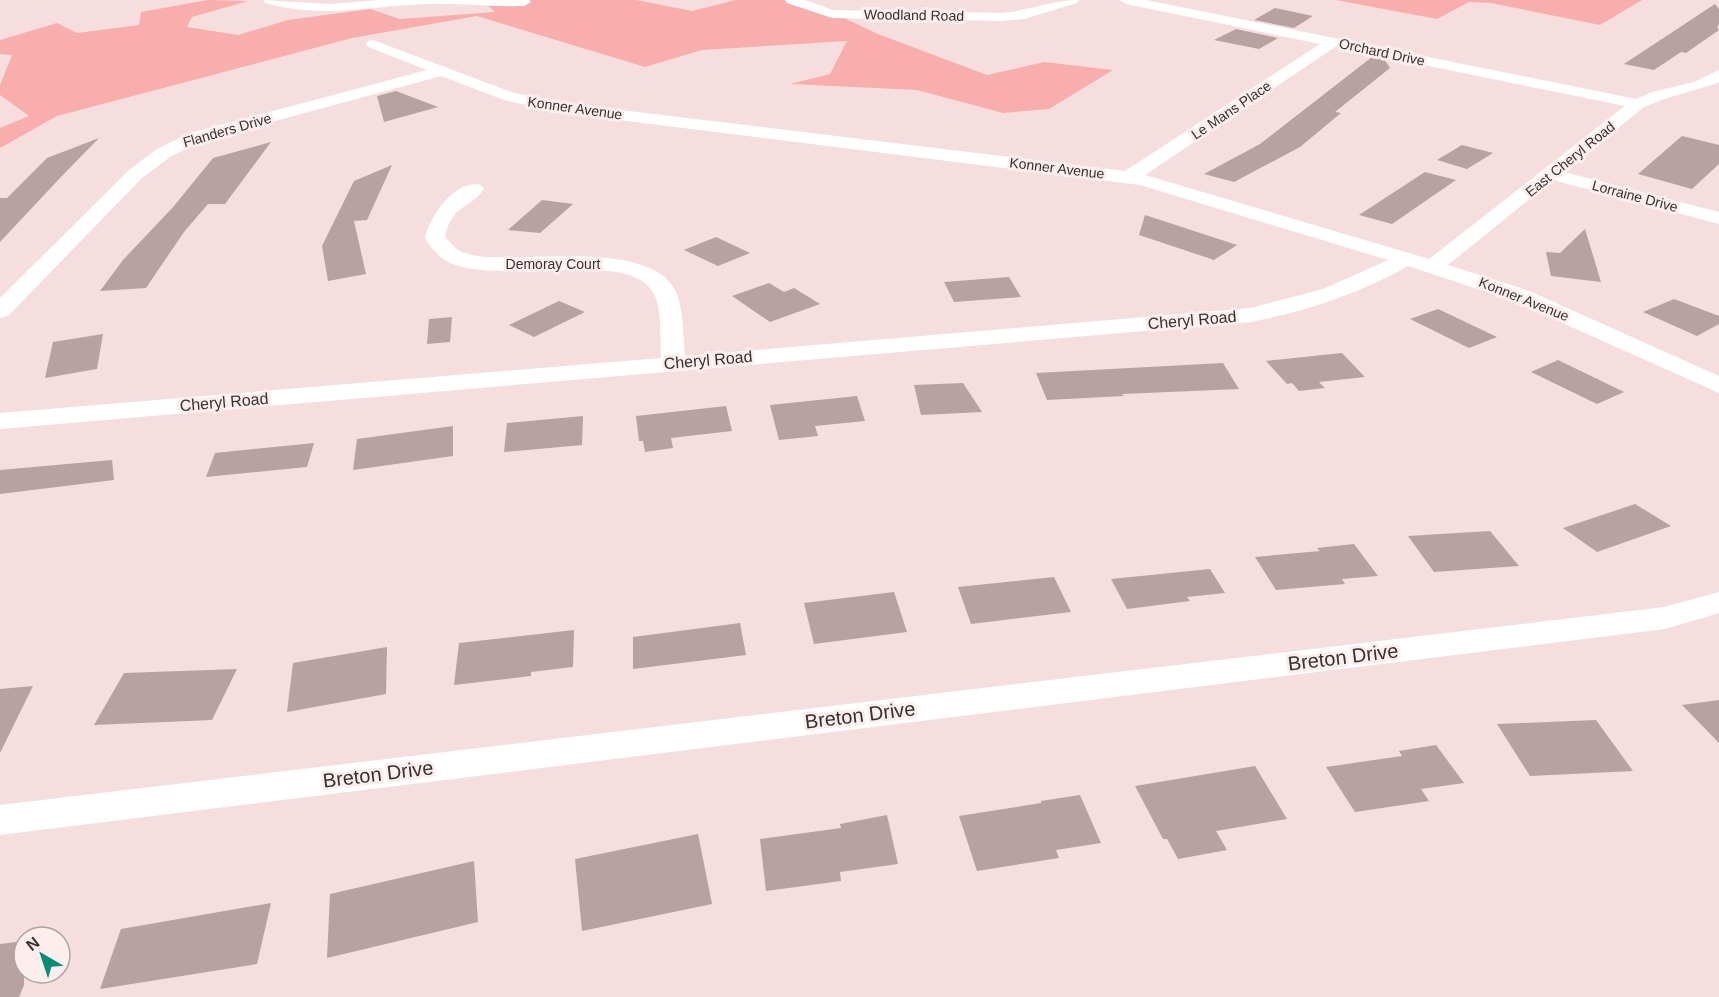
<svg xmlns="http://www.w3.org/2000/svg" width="1719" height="997" font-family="Arial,sans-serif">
  <rect width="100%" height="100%" fill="#f6dede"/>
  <!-- green -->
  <g fill="#f8aead">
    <polygon points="208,0 248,1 192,17 187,27 238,35 288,20 370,9 400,19 495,12 482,0 636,0 692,11 736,0 790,0 831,12 878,34 987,75 1044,62 1113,70 1049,109 1003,113 917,90 790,84 830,74 847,41 702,50 645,67 477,16 352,38 57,116 0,148 0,128 29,116 0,95 0,85 12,55 0,54 0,40 57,23 77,33 139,25 141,12"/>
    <polygon points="1336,0 1642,0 1600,25 1491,3 1469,2 1437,19"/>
  </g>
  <!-- building -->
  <g fill="#b8a1a1">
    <polygon points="1715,4 1719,9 1719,25 1717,27 1719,30 1686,53 1681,52 1654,70 1624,64"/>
    <polygon points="1275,8 1313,16 1294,28 1254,20"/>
    <polygon points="1236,29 1278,38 1259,49 1214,40"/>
    <polygon points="1372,57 1384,59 1390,68 1335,112 1341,113 1300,147 1234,182 1204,174 1260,144"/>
    <polygon points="396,91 438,107 384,122 377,96"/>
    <polygon points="1682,136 1719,145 1719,164 1692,189 1638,174"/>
    <polygon points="99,138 60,178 0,242 0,198 7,198 47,158"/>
    <polygon points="271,142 225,204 208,204 184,232 146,288 100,291 123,260 174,206 213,158"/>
    <polygon points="1462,145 1493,153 1467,169 1437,160"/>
    <polygon points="392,165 367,220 354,221 366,274 328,281 322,246 354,181"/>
    <polygon points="1425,172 1456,180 1392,224 1359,215"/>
    <polygon points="542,200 573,204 540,233 508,230"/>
    <polygon points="1145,215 1237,245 1214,260 1139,235"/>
    <polygon points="1585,229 1601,282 1551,276 1546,252 1560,253"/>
    <polygon points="716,237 750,253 718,266 684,250"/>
    <polygon points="1009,277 1021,297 954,302 944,282"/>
    <polygon points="769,283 784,292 794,288 820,304 770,322 732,296"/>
    <polygon points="1674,299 1719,316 1719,324 1697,336 1643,312"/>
    <polygon points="559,301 585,312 534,337 509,325"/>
    <polygon points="1438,309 1497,337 1469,348 1410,319"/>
    <polygon points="452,317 450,342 427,344 429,319"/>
    <polygon points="103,334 97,369 45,378 53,342"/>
    <polygon points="1342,353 1365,377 1319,382 1325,388 1299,391 1292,383 1287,384 1266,361"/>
    <polygon points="1558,360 1624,392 1597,404 1531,372"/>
    <polygon points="1223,363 1239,389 1122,394 1124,396 1047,400 1036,373"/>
    <polygon points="963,383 982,412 921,415 914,385"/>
    <polygon points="857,396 865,421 815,426 818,436 779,440 770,405"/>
    <polygon points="726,406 732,431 671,438 673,448 645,452 643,441 639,441 636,416"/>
    <polygon points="583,416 582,445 504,452 507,423"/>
    <polygon points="453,426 453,456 353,470 357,439"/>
    <polygon points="314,443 307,467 206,477 215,453"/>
    <polygon points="112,460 114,480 0,494 0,470"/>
    <polygon points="1635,504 1671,526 1597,552 1563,528"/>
    <polygon points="1490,531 1519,566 1434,572 1408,536"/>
    <polygon points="1354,544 1378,576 1342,579 1345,584 1276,590 1255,557 1320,551 1317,548"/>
    <polygon points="1210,569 1225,593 1187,597 1190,601 1127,609 1111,579"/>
    <polygon points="1054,577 1071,612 971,624 958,587"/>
    <polygon points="894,592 907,632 814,644 804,603"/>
    <polygon points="740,623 746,655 633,669 633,637"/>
    <polygon points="574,630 573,667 531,672 531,676 454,685 459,643"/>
    <polygon points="387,647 386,694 287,712 293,663"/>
    <polygon points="237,669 212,720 94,725 124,673"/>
    <polygon points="33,686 0,753 0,689"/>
    <polygon points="1719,700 1719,743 1682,705"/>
    <polygon points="1596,720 1633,771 1530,776 1497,724"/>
    <polygon points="1436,745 1464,783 1421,789 1429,801 1355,812 1326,767 1402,756 1399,751"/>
    <polygon points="1255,766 1287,819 1216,831 1227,850 1178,859 1167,839 1163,839 1135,786"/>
    <polygon points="1080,795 1101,843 1056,850 1059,858 977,871 959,816 1041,803 1041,801"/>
    <polygon points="887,815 898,864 840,872 841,881 766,891 760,839 841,828 840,824"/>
    <polygon points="698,834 712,904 582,931 575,859"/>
    <polygon points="474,861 478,922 327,958 330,894"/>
    <polygon points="271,903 257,964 100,989 121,929"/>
    <polygon points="24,941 24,985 19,997 0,997 0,944"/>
  </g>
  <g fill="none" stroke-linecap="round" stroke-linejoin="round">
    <!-- minor -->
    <g fill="#fff" fill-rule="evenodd">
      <path d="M263 0 330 4 379 0H529L531 2 524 6C491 7 459 3 426 4 368 6 324 19 265 3Z"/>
      <path d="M785 0H805L833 10 1001 13C1028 11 1052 0 1079 0L1077 3 1024 19 1001 21 832 18 787 3Z"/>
      <path d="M1119 0H1146L1636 99 1652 92 1694 82 1719 70V82L1715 84 1664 99 1644 107 1564 172 1719 212V224L1553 180 1448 265 1527 290 1719 376V393L1511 300 1408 266C1359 294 1306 311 1251 322L0 429V413L661 358C660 341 662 309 654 294 630 245 489 290 443 259 436 254 429 245 425 238 430 216 455 179 481 185L484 189C469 210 452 204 445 237 449 241 454 247 458 250 468 256 483 257 494 257 539 260 654 242 676 292 684 311 683 336 685 356L1251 308 1323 289 1388 260 1140 185 563 113 504 100 441 76 202 141 170 157 142 178 8 316 0 318V298L129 170 157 149 190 133 427 70 368 47 366 44 368 41 373 40 514 93 563 103 1125 171 1320 44 1126 4ZM1335 47 1625 106 1429 259 1145 175Z"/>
      <polygon points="1719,592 1719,613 1665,629 0,835 0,805 1664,607"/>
    </g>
  </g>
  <g text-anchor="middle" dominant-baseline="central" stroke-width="6" stroke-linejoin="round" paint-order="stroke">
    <!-- far-street labels -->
    <g font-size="14" fill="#393030" stroke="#fdeeee">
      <text transform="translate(914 15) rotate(1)">Woodland Road</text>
      <text transform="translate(1382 52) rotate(12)">Orchard Drive</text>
      <text transform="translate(575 108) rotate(8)">Konner Avenue</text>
      <text transform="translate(1231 110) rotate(-34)">Le Mans Place</text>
      <text transform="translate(227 130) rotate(-16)">Flanders Drive</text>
      <text transform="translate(1570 159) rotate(-39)">East Cheryl Road</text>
      <text transform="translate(1057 168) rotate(7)">Konner Avenue</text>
      <text transform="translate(1635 196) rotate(15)">Lorraine Drive</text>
      <text x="553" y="264">Demoray Court</text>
      <text transform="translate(1524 299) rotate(22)">Konner Avenue</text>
    </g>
    <!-- street labels -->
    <g font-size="16" fill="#393030" stroke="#fdeeee">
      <text transform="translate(1192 320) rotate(-5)">Cheryl Road</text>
      <text transform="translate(708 360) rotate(-5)">Cheryl Road</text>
      <text transform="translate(224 402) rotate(-5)">Cheryl Road</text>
    </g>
    <!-- near-street labels -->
    <g font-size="20" fill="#393030" stroke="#fdeeee">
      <text transform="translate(1343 657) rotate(-7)">Breton Drive</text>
      <text transform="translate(860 715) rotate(-7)">Breton Drive</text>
      <text transform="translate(378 774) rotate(-7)">Breton Drive</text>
    </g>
  </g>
  <!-- north arrow -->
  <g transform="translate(42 955) rotate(321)"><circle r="28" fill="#fdeeee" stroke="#afa2a2" stroke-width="1.5"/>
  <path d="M0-4.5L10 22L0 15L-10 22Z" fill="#068e75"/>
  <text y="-9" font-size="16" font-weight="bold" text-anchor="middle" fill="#393030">N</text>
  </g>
</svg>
